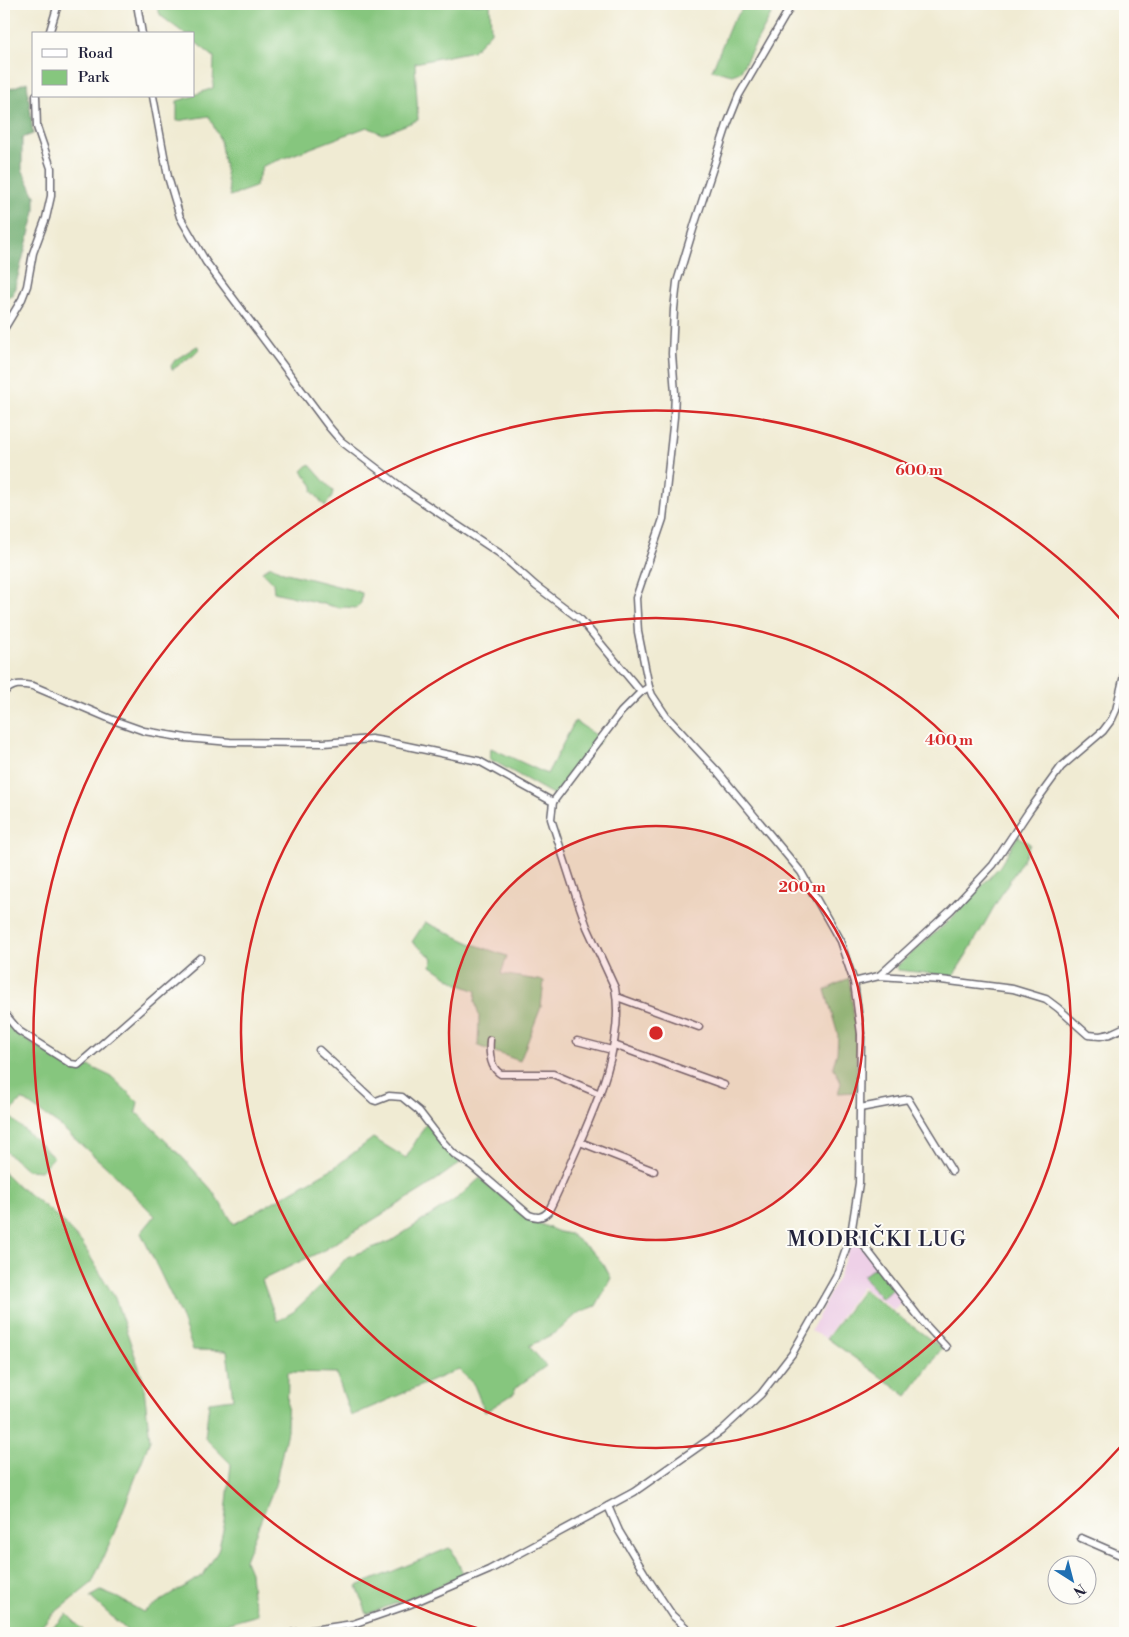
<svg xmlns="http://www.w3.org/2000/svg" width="1129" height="1637" font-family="'Libre Bodoni',serif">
  <rect width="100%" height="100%" fill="#fdfcf7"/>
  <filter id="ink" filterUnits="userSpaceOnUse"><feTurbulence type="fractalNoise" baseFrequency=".02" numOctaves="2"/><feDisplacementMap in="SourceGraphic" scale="10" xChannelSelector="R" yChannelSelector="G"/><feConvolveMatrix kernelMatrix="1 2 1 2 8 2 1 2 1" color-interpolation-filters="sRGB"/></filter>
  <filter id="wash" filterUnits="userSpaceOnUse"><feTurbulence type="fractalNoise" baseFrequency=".0096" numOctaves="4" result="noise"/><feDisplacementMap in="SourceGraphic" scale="20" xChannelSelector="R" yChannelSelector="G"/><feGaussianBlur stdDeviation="1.12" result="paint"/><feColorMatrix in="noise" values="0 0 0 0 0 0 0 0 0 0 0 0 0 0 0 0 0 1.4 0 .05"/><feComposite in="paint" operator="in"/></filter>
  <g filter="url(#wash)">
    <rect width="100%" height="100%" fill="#f0ebd3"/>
    <!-- built -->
    <polygon fill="#eed0e7" points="852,1240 859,1244 904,1301 894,1310 862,1287 826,1338 811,1331 839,1275"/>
    <!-- green -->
    <g fill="#86c67e" stroke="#54745c">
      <polygon points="155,4 490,4 491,32 473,51 415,63 418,120 382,134 367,127 263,166 255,187 230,196 220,140 209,116 177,121 177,101 194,96 194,95 213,88 214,57 194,41 194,34 185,34 161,16"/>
      <polygon points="746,4 777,4 740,72 732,75 712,70 731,24"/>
      <polygon points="197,346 200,348 194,354 172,370 171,366 175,360"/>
      <polygon points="309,464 333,491 332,497 325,506 312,491 313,486 302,471"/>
      <polygon points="271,566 283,572 353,590 362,593 361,603 356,608 345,607 340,608 274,592 273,583 262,571"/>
      <polygon points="575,721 602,739 562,785 557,793 554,795 490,759 491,748 547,774"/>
      <path d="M1018 836 1030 844C1024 861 1014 873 1005 888 987 918 972 948 953 976L897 970V966L951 919 1000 866Z"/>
      <polygon points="425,922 470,943 507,956 501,974 544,981 541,1007 520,1061 478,1046 479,1016 475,1001 476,991 458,984 431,966 433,958 412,942"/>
      <polygon points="849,978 856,1033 857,1092 838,1093 841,1083 833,1066 837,1053 838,1035 825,990"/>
      <polygon points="4,1020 12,1031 75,1071 89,1066 112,1077 138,1102 136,1112 182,1157 211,1189 234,1224 335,1167 373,1138 406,1158 427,1122 441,1144 460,1163 425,1188 324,1250 262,1280 277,1321 293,1312 326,1281 347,1257 391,1241 459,1197 480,1178 527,1218 559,1232 570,1234 594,1253 604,1265 611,1278 596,1306 578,1313 557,1332 529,1346 546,1366 514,1389 515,1393 485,1412 474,1385 459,1369 351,1416 336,1373 288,1372 287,1431 275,1485 245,1560 250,1572 252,1595 258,1615 193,1633 130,1633 90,1597 101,1591 118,1598 143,1612 203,1575 218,1551 225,1522 231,1464 205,1438 209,1402 233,1399 227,1351 193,1350 181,1316 141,1233 155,1216 111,1171 59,1125 22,1099 8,1115 54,1157 41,1171 27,1170 4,1150"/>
      <polygon points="4,1172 15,1183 57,1216 82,1243 115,1298 143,1379 150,1440 117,1526 92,1583 53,1614 35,1633 4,1633"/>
      <polygon points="875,1267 893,1289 882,1299 863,1276"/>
      <polygon points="863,1290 942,1348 907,1396 827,1338"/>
      <polygon points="449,1548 452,1550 464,1575 408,1599 367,1614 357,1586"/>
      <polygon points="67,1614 86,1633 46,1633"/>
    </g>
    <!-- forest -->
    <polygon fill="#6cab6d" stroke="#476654" points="27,82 33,134 22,138 22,169 35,196 35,212 13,295 4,300 4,91"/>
  </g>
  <g filter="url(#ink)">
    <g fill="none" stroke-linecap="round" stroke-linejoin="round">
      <!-- minor casing -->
      <g stroke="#6a6870" stroke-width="9">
        <g id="minor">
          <polyline points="137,4 142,34"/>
          <polyline points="49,34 58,4"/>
          <polyline points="153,96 168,177 180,217 206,262 329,427 341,441 409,493 499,553 536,586 581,620 641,692"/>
          <polyline points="4,329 22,299 27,286 33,253 46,218 51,196 51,168 37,127 36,96"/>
          <path d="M4 692C14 683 20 684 33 686L113 720 144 731 186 738 230 742 324 743 371 739 383 741 479 761 553 802 551 819 576 896 587 927 615 988C625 1041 596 1106 575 1153 566 1173 558 1193 548 1212 542 1218 537 1218 529 1215L472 1166 454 1154 442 1141 419 1111 402 1097 389 1096 376 1101 373 1100 319 1050"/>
          <polyline points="553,802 621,712 641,692 649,687"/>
          <polyline points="879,976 951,910 993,865 1029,811 1061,767 1103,731 1112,719 1116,710 1125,671"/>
          <polyline points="854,982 879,976 941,980 1013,989 1046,999 1058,1008 1088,1035 1100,1036 1110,1034 1125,1027"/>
          <polyline points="617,997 699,1027"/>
          <polyline points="4,1013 19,1031 71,1064 78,1065 200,958"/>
          <path d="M490 1040C489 1052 490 1068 501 1074H553L600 1094"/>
          <polyline points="577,1041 612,1050"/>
          <polyline points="614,1045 724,1085"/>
          <polyline points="860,1108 908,1099 952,1171"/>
          <polyline points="580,1142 654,1171"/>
          <polyline points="851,1234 861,1242 922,1321 946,1347"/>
          <polyline points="608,1506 619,1531 648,1579 672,1615 692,1633"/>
          <polyline points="1081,1538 1125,1557"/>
          <polyline points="292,1633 353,1624 408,1605 489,1570 634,1492 721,1431 761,1394 792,1354 836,1277 851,1234 859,1183 861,1034 854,982 840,941 801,872 717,771 666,716 652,695 649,687 638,632 636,598 663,519 674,417 675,393 672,354 674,309 677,282 695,223 727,125 739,95 792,4"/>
        </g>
      </g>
      <!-- minor -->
      <use href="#minor" stroke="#fff" stroke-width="6"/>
    </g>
  </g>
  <!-- distance rings -->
  <circle cx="656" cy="1033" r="207" fill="#d62828" fill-opacity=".12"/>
  <g fill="none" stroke="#d62828" stroke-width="2.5">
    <circle cx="656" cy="1033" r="207"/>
    <circle cx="656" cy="1033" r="415"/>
    <path d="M1122 1445A622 622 0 0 1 822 1632M490 1632A622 622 0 1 1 1122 621"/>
  </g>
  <g text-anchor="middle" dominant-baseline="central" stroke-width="4" stroke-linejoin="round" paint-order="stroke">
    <!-- quarter labels -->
    <g font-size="22" letter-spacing="1" fill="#22223b" stroke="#fdfcf7">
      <text x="877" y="1239">MODRIČKI LUG</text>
    </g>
  </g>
  <circle cx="656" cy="1033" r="8" fill="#d62828" stroke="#fdfcf7" stroke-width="2.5"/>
  <g font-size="15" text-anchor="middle" font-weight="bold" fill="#d62828" stroke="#fdfcf7" stroke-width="4" stroke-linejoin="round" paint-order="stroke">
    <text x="919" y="475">600 m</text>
    <text x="949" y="745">400 m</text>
    <text x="802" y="892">200 m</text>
  </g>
  <!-- margin -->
  <rect width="1129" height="1637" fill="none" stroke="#fdfcf7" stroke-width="20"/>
  <!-- legend -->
  <rect x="32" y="32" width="162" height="65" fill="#fdfcf7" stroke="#a5a5ac"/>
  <rect x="42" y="49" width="25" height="8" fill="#ffffff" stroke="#a5a5ac"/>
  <text x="78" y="58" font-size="15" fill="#22223b">Road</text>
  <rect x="42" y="70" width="25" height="15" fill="#86c67e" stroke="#a5a5ac"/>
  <text x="78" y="82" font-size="15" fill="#22223b">Park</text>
  <!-- north arrow -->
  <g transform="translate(1072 1580) rotate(144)"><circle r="24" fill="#fdfcf7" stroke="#a5a5ac"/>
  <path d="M0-4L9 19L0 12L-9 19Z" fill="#1f6fb2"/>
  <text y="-8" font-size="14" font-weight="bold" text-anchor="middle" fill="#22223b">N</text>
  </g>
</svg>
